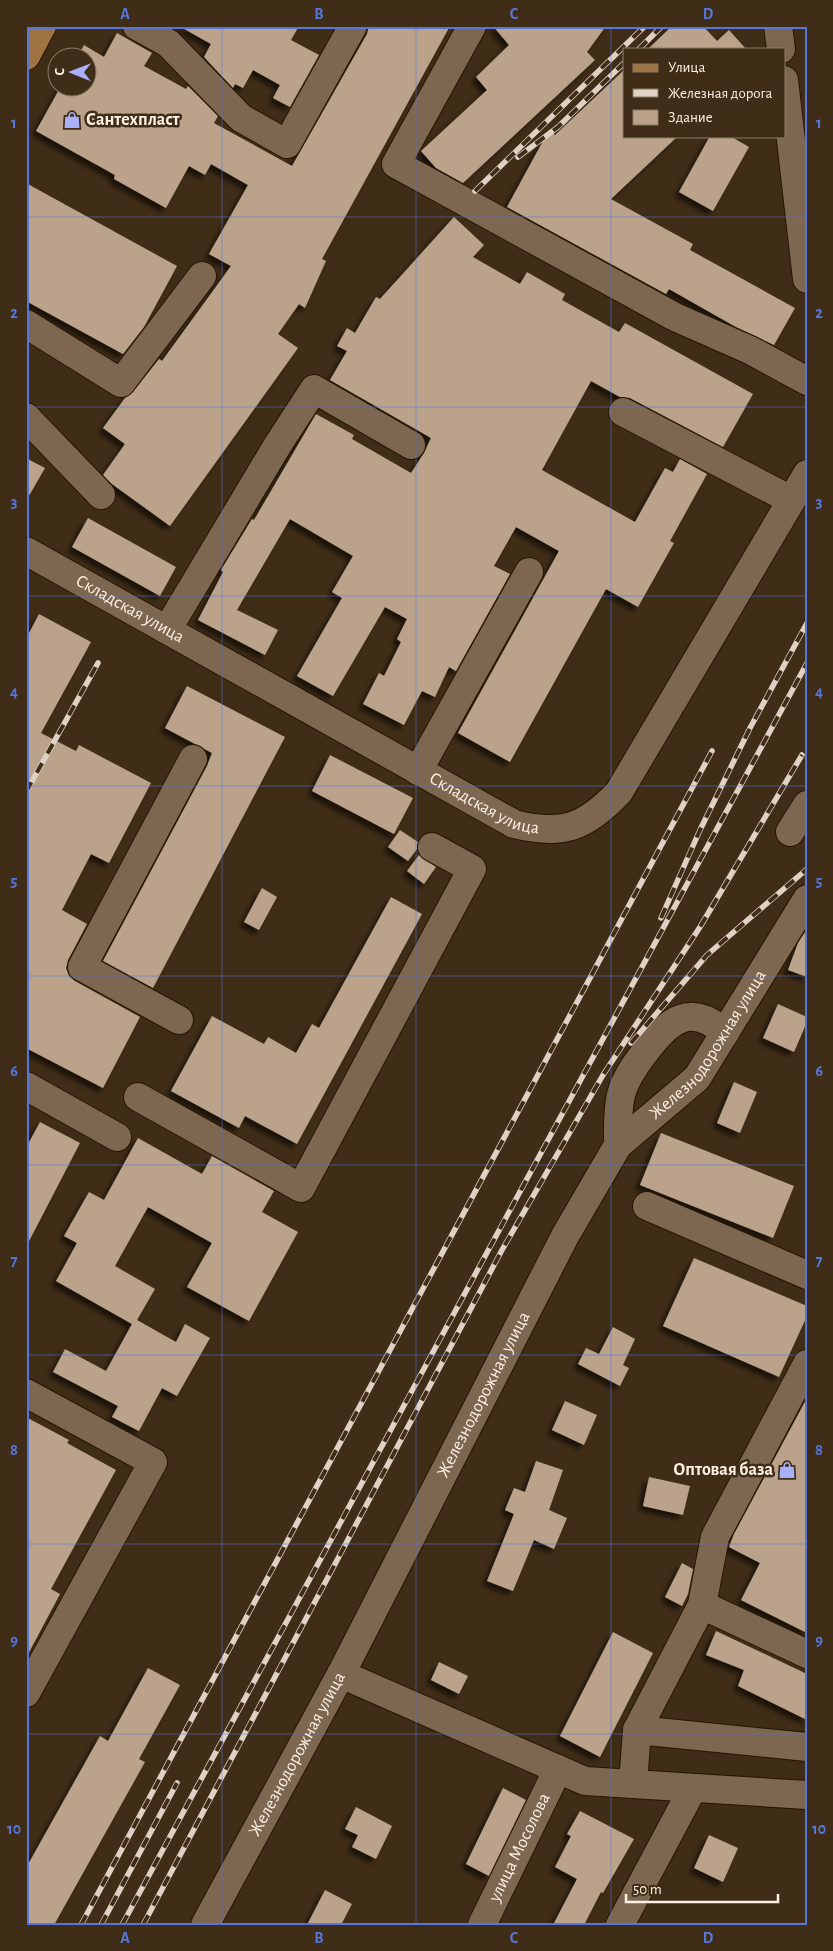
<svg xmlns="http://www.w3.org/2000/svg" width="833" height="1951" font-family="'Alegreya Sans',sans-serif">
  <defs>
    <filter id="shadow"><feDropShadow dx="-4.5" dy="4.5" stdDeviation="2.5" flood-color="#0009"/></filter>
  </defs>
  <rect width="100%" height="100%" fill="#402d17"/>
  <!-- building -->
  <g fill="#baa38a" filter="url(#shadow)">
    <polygon points="179,26 299,26 291,40 319,55 290,107 273,98 280,85 253,70 243,88 235,84 233,88 204,57 211,44"/>
    <polygon points="369,26 450,26 322,259 326,261 305,308 299,304 278,334 298,348 170,526 112,484 103,475 125,444 103,428 125,398 133,392 159,359 162,361 231,266 209,254 248,185 211,164 205,175 189,166 166,208 114,179 115,175 36,131 60,88 88,88 88,58 77,58 84,45 104,57 117,33 152,53 144,66 186,89 188,86 218,116 214,123 292,166 367,34"/>
    <polygon points="493,26 606,26 587,52 595,60 463,183 436,168 421,151 487,90 476,77 509,45"/>
    <polygon points="672,26 703,26 717,41 729,30 746,49 648,49"/>
    <polygon points="624,70 624,136 678,136 611,199 693,244 690,250 795,308 774,345 736,327 669,289 666,294 507,207 549,130 555,135"/>
    <polygon points="710,136 730,136 749,147 713,211 679,192"/>
    <polygon points="26,183 177,266 144,327 123,354 26,301"/>
    <polygon points="454,217 484,245 473,257 520,284 527,272 565,294 562,300 619,332 625,323 753,394 723,447 630,398 620,397 591,381 542,470 635,522 665,468 673,472 680,459 707,474 670,541 674,543 638,607 606,589 510,762 458,733 559,551 516,527 494,566 510,574 456,671 449,667 435,697 422,691 404,725 363,704 379,673 384,676 401,642 397,639 407,619 385,607 333,696 297,676 342,598 332,592 353,556 290,519 237,610 278,630 265,655 198,620 223,572 221,570 252,519 254,520 316,414 354,435 352,439 411,473 424,453 431,438 330,380 347,351 337,346 347,328 355,333 376,297 380,299"/>
    <polygon points="26,458 45,468 26,501"/>
    <polygon points="88,518 176,567 160,596 72,547"/>
    <polygon points="39,614 91,642 41,733 76,751 79,745 151,783 109,863 91,854 62,910 87,924 68,960 66,968 69,976 75,981 140,1017 103,1088 26,1048 26,639"/>
    <polygon points="187,686 285,737 153,988 103,961 207,766 212,753 165,728"/>
    <polygon points="330,755 413,798 394,834 312,791"/>
    <polygon points="400,830 418,842 417,849 408,861 388,847"/>
    <polygon points="419,855 436,867 424,884 407,871"/>
    <polygon points="262,888 277,897 259,930 244,922"/>
    <polygon points="391,897 422,914 297,1144 245,1116 239,1128 171,1091 212,1016 264,1044 268,1037 296,1053 312,1024 319,1028"/>
    <polygon points="807,929 807,977 788,970 798,943"/>
    <polygon points="778,1004 807,1017 807,1022 794,1052 763,1038"/>
    <polygon points="734,1082 757,1092 740,1133 717,1123"/>
    <polygon points="40,1122 80,1143 26,1247 26,1148"/>
    <polygon points="661,1133 794,1186 773,1238 640,1185"/>
    <polygon points="138,1138 202,1174 212,1156 274,1191 262,1212 298,1232 249,1321 187,1287 212,1243 148,1207 115,1266 155,1289 137,1320 176,1342 185,1324 210,1338 177,1396 162,1388 139,1431 112,1417 118,1406 53,1372 65,1349 106,1371 132,1324 56,1281 77,1243 64,1236 89,1192 104,1200"/>
    <polygon points="694,1258 807,1306 807,1316 779,1377 663,1326"/>
    <polygon points="613,1327 635,1339 623,1365 629,1368 620,1386 578,1364 586,1348 599,1354"/>
    <polygon points="807,1398 807,1633 741,1600 760,1563 729,1547 734,1534"/>
    <polygon points="565,1401 597,1415 584,1445 552,1430"/>
    <polygon points="26,1417 69,1440 67,1443 116,1470 51,1589 60,1594 26,1658"/>
    <polygon points="536,1461 563,1470 549,1510 567,1518 554,1549 534,1540 513,1591 487,1581 514,1514 505,1510 514,1488 525,1492"/>
    <polygon points="649,1477 690,1486 683,1515 643,1506"/>
    <polygon points="682,1563 693,1569 688,1594 682,1606 665,1597"/>
    <polygon points="716,1631 807,1674 807,1720 738,1686 744,1670 706,1655"/>
    <polygon points="613,1632 653,1653 600,1757 560,1736"/>
    <polygon points="439,1662 468,1676 459,1694 431,1680"/>
    <polygon points="148,1668 180,1685 139,1759 145,1762 54,1925 26,1925 26,1868 100,1736 108,1741"/>
    <polygon points="503,1788 526,1800 489,1876 466,1864"/>
    <polygon points="356,1807 392,1826 376,1859 352,1847 358,1835 345,1829"/>
    <polygon points="580,1811 634,1839 603,1893 601,1892 584,1925 553,1925 577,1879 555,1867 571,1836 567,1834"/>
    <polygon points="709,1835 738,1848 723,1882 694,1868"/>
    <polygon points="325,1890 352,1904 341,1925 307,1925"/>
  </g>
  <g fill="none" stroke-linecap="round" stroke-linejoin="round">
    <!-- minor casing -->
    <g stroke="#261501" stroke-width="30">
      <g id="minor">
        <polyline points="137,26 168,43 241,118 287,144 353,26"/>
        <polyline points="472,26 396,164 675,317 750,350 807,381"/>
        <polyline points="778,26 781,49"/>
        <polyline points="784,80 807,279"/>
        <polyline points="26,324 121,383 202,276"/>
        <polyline points="623,412 791,500"/>
        <polyline points="26,417 101,495"/>
        <path id="s1" d="M26 551 514 824C562 836 585 828 619 792L807 474"/>
        <polyline points="167,630 277,446 314,389 411,445"/>
        <polyline points="418,771 529,572"/>
        <polyline points="790,832 807,805"/>
        <polyline points="179,1020 82,967 193,759"/>
        <polyline points="26,1086 117,1137"/>
        <polyline points="138,1097 301,1188 472,869 432,847"/>
        <path d="M618 1145C618 1129 617 1112 621 1095 625 1079 635 1065 645 1052 668 1021 690 1001 725 1033"/>
        <polyline points="647,1206 807,1275"/>
        <polyline points="26,1393 153,1462 26,1693"/>
        <polyline points="702,1605 807,1654"/>
        <polyline points="341,1674 585,1781 807,1795"/>
        <polyline points="637,1730 807,1747"/>
        <polyline points="633,1784 637,1730 702,1605 715,1537 807,1364"/>
        <path id="s2" d="M205 1925 341 1674 565 1236 618 1145 697 1078 807 899"/>
        <path id="s3" d="M482 1925 558 1769"/>
        <polyline points="620,1925 693,1788"/>
      </g>
    </g>
    <!-- major casing -->
    <g stroke="#261501" stroke-width="30">
      <polyline id="major" points="26,56 42,26"/>
    </g>
    <!-- minor -->
    <use href="#minor" stroke="#7d6750" stroke-width="28"/>
    <!-- major -->
    <use href="#major" stroke="#9f7442" stroke-width="28"/>
    <!-- rail casing -->
    <g stroke="#dfd1c3" stroke-width="5.5">
      <g id="rail">
        <polyline points="639,49 662,26"/>
        <polyline points="518,157 558,127 624,63"/>
        <polyline points="475,191 645,26"/>
        <polyline points="26,792 98,663"/>
        <polyline points="661,918 700,830 750,728 807,623"/>
        <polyline points="631,1043 707,955 807,869"/>
        <polyline points="81,1925 712,751"/>
        <polyline points="101,1925 177,1783"/>
        <polyline points="122,1925 807,663"/>
        <polyline points="143,1925 502,1250 603,1075 700,927 802,755"/>
      </g>
    </g>
    <!-- rail -->
    <use href="#rail" stroke="#402d17" stroke-width="4" stroke-dasharray="11" stroke-linecap="butt"/>
  </g>
  <!-- grid -->
  <path fill="none" stroke="#5576db" stroke-width="1" stroke-opacity="0.55" d="M222 26V1925M416 26V1925M611 26V1925M26 217H807M26 407H807M26 596H807M26 786H807M26 976H807M26 1165H807M26 1355H807M26 1544H807M26 1734H807"/>
  <!-- icons -->
  <defs>
    <g id="shop-bare" transform="scale(1.35)"><path d="M-5-2.5h2.3a2.7 3.5 0 0 1 5.4 0H5L5.5 6h-11ZM-1.5-2.5h3a1.5 2.3 0 0 0-3 0Z" fill="#a8b0fc" stroke="#402d17" stroke-width="2.5" paint-order="stroke"/></g>
  </defs>
  <g fill-rule="evenodd">
    <use href="#shop-bare" x="72" y="120"/>
    <use href="#shop-bare" x="787" y="1470"/>
  </g>
  <g text-anchor="middle" dominant-baseline="central" stroke-width="5" stroke-linejoin="round" paint-order="stroke">
    <!-- poi labels -->
    <g font-size="18" font-weight="bold" fill="#fdf0e3" stroke="#402d17" text-anchor="start">
      <text x="86" y="120">Сантехпласт</text>
      <text x="773" y="1470" text-anchor="end">Оптовая база</text>
    </g>
    <!-- street labels -->
    <g font-size="18" fill="#fdf0e3" stroke="#402d17">
      <text stroke="none"><textPath href="#s1" startOffset="119">Складская улица</textPath></text>
      <text stroke="none"><textPath href="#s1" startOffset="524">Складская улица</textPath></text>
      <text stroke="none"><textPath href="#s2" startOffset="1019">Железнодорожная улица</textPath></text>
      <text stroke="none"><textPath href="#s2" startOffset="599">Железнодорожная улица</textPath></text>
      <text stroke="none"><textPath href="#s2" startOffset="194">Железнодорожная улица</textPath></text>
      <text stroke="none"><textPath href="#s3" startOffset="86">улица Мосолова</textPath></text>
    </g>
  </g>
  <!-- border -->
  <rect width="833" height="1951" fill="none" stroke="#402d17" stroke-width="55"/>
  <!-- legend -->
  <rect x="623" y="48" width="162" height="90" fill="#402d17" stroke="#8c7b69"/>
  <rect x="633" y="64" width="25" height="8" fill="#9f7442" stroke="#8c7b69"/>
  <text x="668" y="72" font-size="15" fill="#fdf0e3">Улица</text>
  <rect x="633" y="89" width="25" height="8" fill="#dfd1c3" stroke="#8c7b69"/>
  <text x="668" y="98" font-size="15" fill="#fdf0e3">Железная дорога</text>
  <rect x="633" y="110" width="25" height="15" fill="#baa38a" stroke="#8c7b69"/>
  <text x="668" y="122" font-size="15" fill="#fdf0e3">Здание</text>
  <!-- north arrow -->
  <g transform="translate(72 72) rotate(271)"><circle r="24" fill="#402d17" stroke="#8c7b69"/>
  <path d="M0-4L9 19L0 12L-9 19Z" fill="#a8b0fc"/>
  <text y="-8" font-size="14" font-weight="bold" text-anchor="middle" fill="#fdf0e3">С</text>
  </g>
  <!-- scale -->
  <path d="M626 1894v8h152v-8" fill="none" stroke="#fdf0e3" stroke-width="2.5"/>
  <text x="633" y="1894" font-size="15" fill="#fdf0e3" stroke="#402d17" stroke-width="4" paint-order="stroke">50 m</text>
  <rect x="28" y="28" width="778" height="1896" fill="none" stroke="#5576db" stroke-width="2"/>
  <g font-size="16" text-anchor="middle" font-weight="bold" fill="#5576db">
    <text x="125" y="19">A</text>
    <text x="319" y="19">B</text>
    <text x="514" y="19">C</text>
    <text x="708" y="19">D</text>
    <text x="14" y="128">1</text>
    <text x="819" y="128">1</text>
    <text x="14" y="318">2</text>
    <text x="819" y="318">2</text>
    <text x="14" y="507">3</text>
    <text x="819" y="507">3</text>
    <text x="14" y="697">4</text>
    <text x="819" y="697">4</text>
    <text x="14" y="886">5</text>
    <text x="819" y="886">5</text>
    <text x="14" y="1076">6</text>
    <text x="819" y="1076">6</text>
    <text x="14" y="1266">7</text>
    <text x="819" y="1266">7</text>
    <text x="14" y="1455">8</text>
    <text x="819" y="1455">8</text>
    <text x="14" y="1645">9</text>
    <text x="819" y="1645">9</text>
    <text x="14" y="1834">10</text>
    <text x="819" y="1834">10</text>
    <text x="125" y="1943">A</text>
    <text x="319" y="1943">B</text>
    <text x="514" y="1943">C</text>
    <text x="708" y="1943">D</text>
  </g>
</svg>
